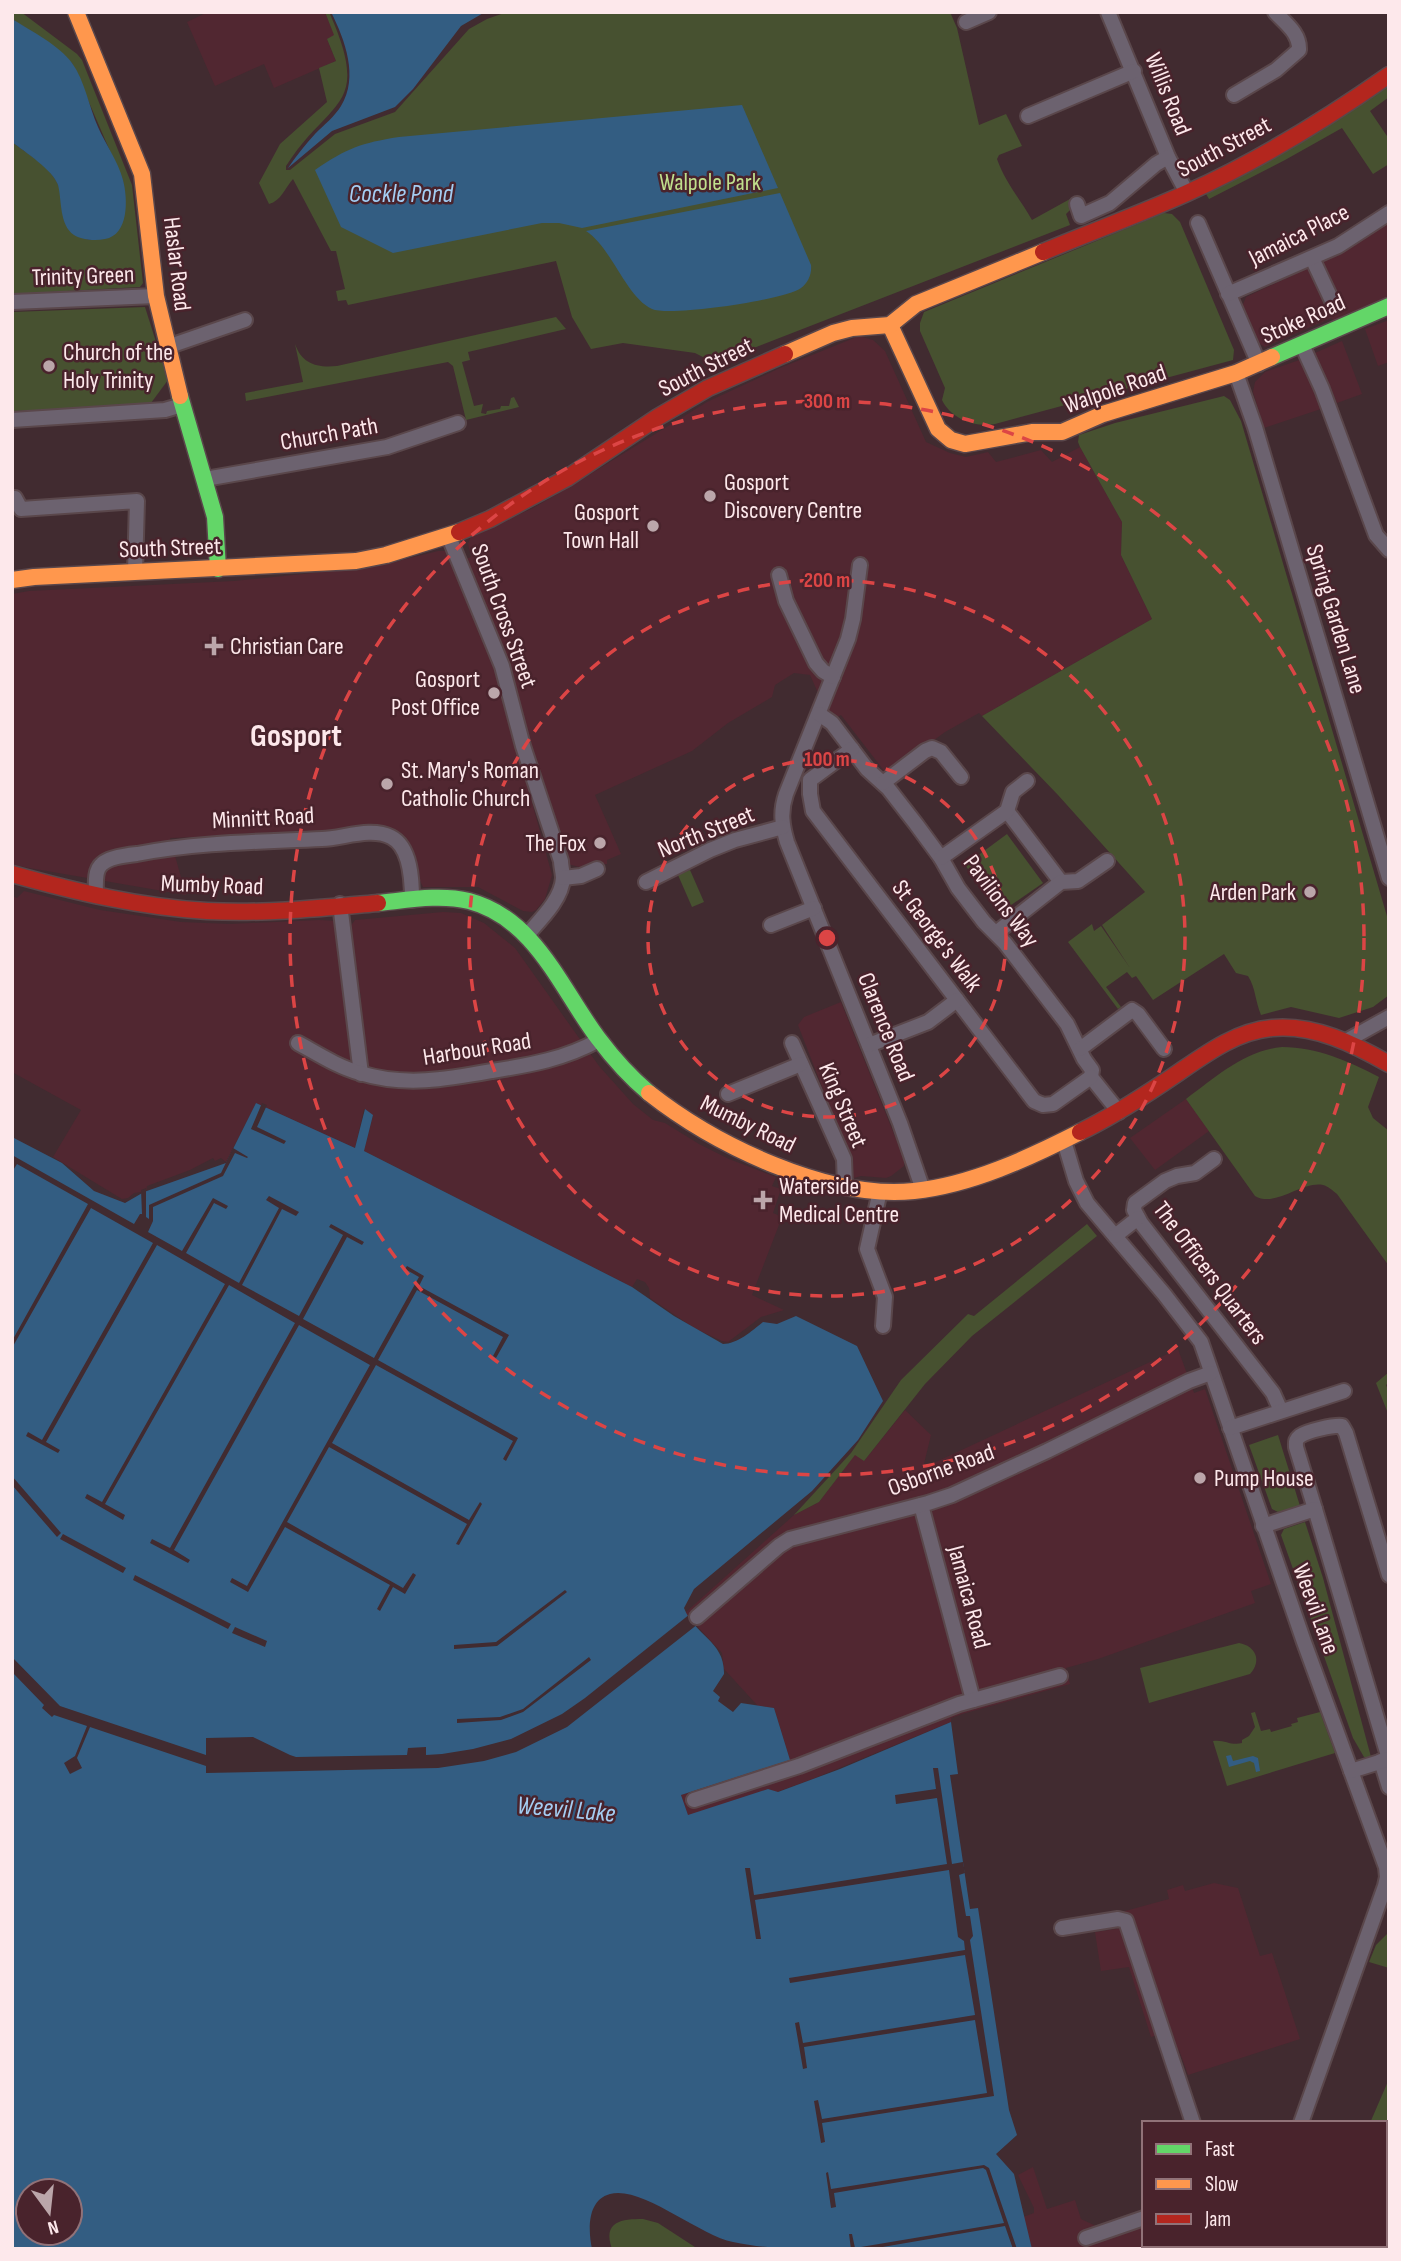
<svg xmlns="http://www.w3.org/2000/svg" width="1401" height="2261" font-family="'Sofia Sans Condensed',sans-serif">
  <rect width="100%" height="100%" fill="#412b30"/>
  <!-- built -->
  <g fill="#512731">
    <polygon points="208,12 325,12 335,36 327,39 336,61 274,88 264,64 215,86 187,22"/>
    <polygon points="1389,220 1389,300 1334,321 1331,318 1265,347 1260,344 1242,307 1246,297 1338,254"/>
    <polygon points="1389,320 1389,362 1378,366 1365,329"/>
    <polygon points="859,336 873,340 885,351 926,442 950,453 966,457 988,452 996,462 1041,450 1052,462 1080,447 1122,522 1121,555 1152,619 982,716 979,713 945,732 895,769 893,766 885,772 841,715 836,718 816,704 819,695 810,675 794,673 775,685 772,697 728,723 692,751 595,795 621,854 607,860 607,864 579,867 568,864 517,748 552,875 545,899 536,910 532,912 523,911 478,887 423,887 396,832 381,826 328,832 170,838 186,895 12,865 12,594 29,591 234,581 303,574 382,565 438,551 447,551 457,563 471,557 468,544 471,536 533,508 566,489 707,402 780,368"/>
    <polygon points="1342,341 1362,394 1337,403 1315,353"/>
    <polygon points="1302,359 1321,409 1264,428 1253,392 1255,382 1265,372"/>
    <polygon points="24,891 100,910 181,922 230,924 319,920 338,921 350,999 361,998 350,927 355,920 443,912 461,913 484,923 515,948 599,1066 633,1104 653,1120 665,1123 699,1144 729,1159 776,1177 772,1186 781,1189 773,1213 782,1217 752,1295 784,1310 761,1317 728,1342 722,1341 694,1328 650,1298 649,1288 645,1282 637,1279 632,1287 364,1151 373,1116 364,1109 355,1148 256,1103 226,1162 221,1158 215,1161 213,1158 190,1170 147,1186 146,1192 141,1194 141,1192 134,1193 128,1198 122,1199 117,1196 53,1157 81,1110 12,1072 12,896 17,898"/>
    <polygon points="841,1002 904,1159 904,1166 891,1176 886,1178 861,1176 854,1178 852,1175 850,1159 798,1025 804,1017"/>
    <polygon points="1186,1099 1209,1131 1155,1170 1130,1138"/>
    <polygon points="1178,1349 1194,1393 1205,1389 1271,1584 1251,1591 1255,1603 1098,1659 1066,1668 1070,1684 962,1714 951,1718 951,1722 815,1778 777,1792 768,1789 688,1816 681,1795 790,1760 774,1708 758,1706 724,1669 722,1653 685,1613 794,1515 819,1502 855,1454 864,1461 905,1410 931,1435 923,1468"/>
    <polygon points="1214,1883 1238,1888 1260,1956 1272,1953 1300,2039 1188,2075 1179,2050 1175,2051 1169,2032 1151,2037 1129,1967 1101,1971 1095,1932 1122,1928 1118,1913 1169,1899 1167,1890 1183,1885 1185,1891"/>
    <polygon points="1033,2167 1047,2209 1075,2200 1081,2219 1098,2227 1144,2214 1144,2245 1232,2245 1223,2249 1032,2249 1023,2217 1034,2213 1034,2208 1018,2175"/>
  </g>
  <!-- green -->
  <g fill="#475130">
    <path d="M12 12H21L77 54 82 60 132 185 143 283 140 287 12 294V142C25 152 46 164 55 179 71 204 50 232 91 240L125 205 123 181 72 63 52 45 12 19Z"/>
    <path d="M325 12 330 14C372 110 330 97 286 166V170H290L335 134 395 112 469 29 487 19 507 12H950L957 28 979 125 1006 114 1022 146 999 155 997 159C1005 182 1020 199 1032 220L1070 199 1072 208 1066 214 1070 225 715 363 695 353 623 343 591 349 572 317 556 261 348 305 346 300 338 301 336 291 345 289 336 251H331L293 179C285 188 281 201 269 204L259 183 280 144 327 102 319 68 336 61 327 39 334 35Z"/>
    <polygon points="1389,84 1389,97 1370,111 1389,139 1389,164 1373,174 1342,128 1285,160 1209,199 1206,194"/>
    <path d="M1164 213 1172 214 1180 222 1234 350 1233 360 995 424C976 428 951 419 942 400L945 388 920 331V323L924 312Z"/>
    <polygon points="145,307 168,380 148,407 12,411 12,312"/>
    <path d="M556 317 566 329 468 352 470 360 462 362 474 406 483 404 481 413 486 414 487 411 500 409 501 406H509L511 398 514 397 519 407 466 420 453 366 448 362 246 401 245 393 303 382 295 344C302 364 317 368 337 366Z"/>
    <path d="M1224 396 1230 400 1241 421 1389 923V995L1373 1007 1339 1018 1291 1007 1261 1015C1255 1001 1256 989 1248 976L1236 973 1224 954 1153 1000 1136 976 1132 978 1127 972 1106 987 1121 1007 1118 1009 1068 942 1092 924 1094 931 1101 926 1130 968 1102 925 1145 892 1058 795 982 716 1152 619 1121 555 1122 522 1080 447 1078 442 1079 435 1115 423Z"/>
    <polygon points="1007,834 1043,883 1001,912 965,865"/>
    <polygon points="690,870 704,902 692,907 678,875"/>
    <path d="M1282 1047C1317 1047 1348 1061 1379 1077L1368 1107 1373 1118 1389 1131V1266L1337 1194C1333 1191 1328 1186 1323 1185 1301 1181 1276 1208 1255 1196L1186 1099C1216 1077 1244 1051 1282 1047Z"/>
    <polygon points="1087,1224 1097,1236 972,1336 925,1384 864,1461 855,1455 819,1502 794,1515 851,1453 901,1380 968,1314 974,1316"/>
    <polygon points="1389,1372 1389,1382 1386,1385 1389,1392 1389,1416 1376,1383"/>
    <polygon points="1278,1435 1300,1506 1278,1512 1272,1509 1249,1445"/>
    <polygon points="1305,1522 1323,1578 1371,1757 1364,1757 1353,1738 1281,1535 1284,1529"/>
    <path d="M1239 1643C1256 1646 1262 1661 1250 1674L1149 1703 1140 1668Z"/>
    <path d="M1255 1712 1261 1731 1270 1729 1271 1732 1292 1726 1291 1724 1298 1722 1297 1718 1320 1712 1335 1753 1227 1786 1213 1741C1224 1739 1231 1746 1242 1743V1740L1249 1736 1255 1727 1251 1713Z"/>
    <polygon points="1389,1932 1389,1968 1369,1962 1376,1945"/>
    <polygon points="1389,2079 1389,2226 1385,2227 1385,2123 1370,2123"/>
    <path d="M643 2219 658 2223 698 2249H612C602 2221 622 2219 643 2219Z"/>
    <polygon points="1277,2245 1342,2245 1339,2249 1278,2249"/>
  </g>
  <!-- water -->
  <g fill="#335d82" fill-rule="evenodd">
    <path d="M331 12H485L461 26 413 89 395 107 332 131 288 168C296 156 305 145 315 134 324 125 335 116 341 106 359 77 345 40 331 12Z"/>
    <path d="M12 19C30 30 60 46 72 63 85 81 89 107 98 127 106 145 118 161 123 180 128 199 129 235 105 239 95 241 82 240 74 235 59 225 62 200 58 185 53 170 25 152 12 142Z"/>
    <path d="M742 105 778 188 582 228 559 223H542L393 253 341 227 315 170C347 148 361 143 399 137Z"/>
    <path d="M780 193 811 265C812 274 808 283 801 288 785 300 670 317 652 309 626 297 612 248 586 231Z"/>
    <path d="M256 1103 355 1148 365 1109 373 1115 364 1151 632 1287 674 1316 723 1344C737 1344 752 1331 763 1322L777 1324 796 1316 857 1346 883 1401 858 1440 812 1491 694 1589 684 1608C695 1636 725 1641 724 1674L713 1691 720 1697 718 1701 733 1712 741 1703 774 1708 790 1760 681 1795 688 1815 768 1789 778 1792 840 1769 951 1722 958 1774 950 1775 970 1909 978 1908 1009 2110 1017 2135 996 2154 1014 2174 1032 2249C975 2249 918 2249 861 2249 818 2249 775 2251 733 2242 699 2235 641 2185 610 2194 587 2200 588 2230 592 2249H12V1137L62 1163 94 1191 125 1203 144 1192 226 1163ZM28 2191H70V2233H28Z"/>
    <polygon points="1231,1755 1233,1761 1253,1756 1258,1758 1260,1771 1256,1772 1254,1763 1250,1761 1229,1767 1226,1756"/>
    <polygon points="1389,2228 1389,2249 1348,2249 1351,2245 1385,2245 1385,2229"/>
  </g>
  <!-- pier -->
  <g fill="#412b30">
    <polygon points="262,1103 267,1105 257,1127 286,1141 284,1144 251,1129"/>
    <polygon points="233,1148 248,1157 247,1158 235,1153 223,1176 153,1207 153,1221 148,1232 182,1251 213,1198 228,1206 226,1209 214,1203 186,1253 239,1283 279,1208 266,1200 269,1196 299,1212 296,1216 282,1209 242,1285 299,1316 343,1235 329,1227 331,1224 364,1242 362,1245 347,1237 303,1319 374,1358 419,1277 405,1269 407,1266 424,1276 419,1286 509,1335 496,1358 493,1356 503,1337 417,1290 378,1360 518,1438 506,1461 503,1459 513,1441 376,1365 332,1443 469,1520 480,1502 482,1504 459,1545 456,1544 467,1524 329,1447 287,1522 403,1588 413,1573 416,1575 405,1594 393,1587 380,1611 377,1609 390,1585 285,1527 248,1592 230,1582 232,1578 247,1586 370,1365 299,1325 174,1550 190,1560 188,1563 150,1543 152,1539 170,1548 295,1323 229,1285 105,1504 125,1515 123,1520 85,1498 87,1494 102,1502 225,1284 157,1245 46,1442 60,1450 58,1453 26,1436 28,1432 42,1440 153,1243 91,1208 12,1348 12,1341 88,1204 17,1164 12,1172 12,1155 134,1224 140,1214 142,1214 141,1190 146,1188 146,1217 149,1219 149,1205 221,1173"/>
    <polygon points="12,1476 61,1533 57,1537 12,1485"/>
    <polygon points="63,1534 126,1568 123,1573 60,1539"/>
    <polygon points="135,1575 231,1624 228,1629 133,1580"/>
    <polygon points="565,1590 567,1592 497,1646 454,1649 454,1645 496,1642"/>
    <polygon points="690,1614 698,1624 567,1727 516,1752 484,1761 438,1768 206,1773 206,1766 90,1727 77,1758 82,1768 70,1774 64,1763 75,1756 87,1726 54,1715 52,1717 42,1708 44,1705 12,1672 12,1657 60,1706 206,1755 206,1738 253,1737 290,1755 296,1757 407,1755 408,1748 426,1747 426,1755 442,1754 473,1749 511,1739 562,1714 585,1698"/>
    <polygon points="235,1627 267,1641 265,1647 232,1633"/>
    <polygon points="589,1657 591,1660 523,1712 501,1720 457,1723 457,1719 500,1717 523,1709"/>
    <polygon points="933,1768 938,1768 952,1864 963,1862 965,1873 959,1875 966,1916 970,1916 973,1936 970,1940 994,2096 822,2123 825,2142 821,2143 814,2101 818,2100 822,2119 987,2093 975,2020 804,2047 807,2068 803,2069 795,2023 799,2022 803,2043 975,2015 965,1955 790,1983 789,1978 965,1950 964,1941 958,1937 949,1870 755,1900 761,1939 756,1939 745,1868 750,1868 754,1895 947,1864 937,1798 896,1804 895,1795 936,1789"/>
    <polygon points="984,2165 989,2168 1017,2249 1013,2249 1005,2226 871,2249 851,2249 849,2234 852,2234 855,2248 1004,2223 986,2170 983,2168 834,2193 836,2207 831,2208 826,2173 828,2172 831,2189"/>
  </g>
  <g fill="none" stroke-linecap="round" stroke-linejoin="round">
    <!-- street casing -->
    <g stroke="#5a474b" stroke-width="18">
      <g id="street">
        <polyline points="1108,12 1168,157 1187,193"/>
        <polyline points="966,22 989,12"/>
        <path d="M1234 95 1276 70 1299 50C1300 33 1285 23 1275 12"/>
        <polyline points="1028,116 1134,71"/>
        <polyline points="1077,204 1081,216 1110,203 1156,164 1168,157"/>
        <polyline points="1198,223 1259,364"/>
        <polyline points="1312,258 1334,305"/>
        <polyline points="1228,294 1338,246 1389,213"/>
        <polyline points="12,302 156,296"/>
        <polyline points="1302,345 1322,389 1376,535 1389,550"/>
        <polyline points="167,347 245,320"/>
        <polyline points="1236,373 1255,427 1389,878"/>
        <polyline points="12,420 165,410 182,405"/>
        <polyline points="205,479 387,447 458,423"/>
        <polyline points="12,498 15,498 21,509 137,501 135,572"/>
        <path d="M449 537 502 666 523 746 561 861C561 866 563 873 563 878 562 899 540 920 527 935"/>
        <path d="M860 565 853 619 848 639 786 794C780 812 782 825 787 842L900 1123 923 1190"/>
        <polyline points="779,575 786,601 816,663 823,671 833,677"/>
        <polyline points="819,714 832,723 867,769 888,788 916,824 941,858 958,888 984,922 1005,943 1067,1024 1084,1059 1092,1070 1091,1077 1119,1112"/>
        <polyline points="852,749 810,780 810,794 813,811 1034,1101 1043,1105 1053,1104 1091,1077"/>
        <polyline points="883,783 925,751 932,748 941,752 961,777"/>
        <polyline points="1007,811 1061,882"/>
        <polyline points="941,858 1007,811 1013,792 1027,781"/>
        <polyline points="563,878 581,876 597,869"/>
        <polyline points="646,882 710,850 735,840 783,827"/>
        <path d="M96 894C96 886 94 870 102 864 109 857 127 855 137 854 199 842 260 842 322 839 344 838 371 827 391 837 411 847 412 881 412 900"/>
        <polyline points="340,904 361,1074"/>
        <polyline points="771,925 814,908"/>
        <polyline points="996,933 1061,882 1078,881 1107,861"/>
        <polyline points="1346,1041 1389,1017"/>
        <path d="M298 1043C318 1054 338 1067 360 1073 405 1087 448 1079 492 1071 530 1065 565 1059 599 1040"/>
        <polyline points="792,1043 844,1159 845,1186"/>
        <polyline points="869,1045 928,1022 957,1000"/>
        <polyline points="1080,1049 1132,1010 1138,1014 1164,1049"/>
        <polyline points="728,1094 801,1064"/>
        <polyline points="1064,1141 1076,1181 1087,1203 1164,1294 1201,1342 1304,1642 1386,1867 1387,1877 1385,1886 1301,2123"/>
        <polyline points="1214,1159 1195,1173 1177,1176 1165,1181 1135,1203 1134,1210 1141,1223 1273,1393 1281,1411"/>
        <polyline points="880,1191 867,1249 885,1297 883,1326"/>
        <polyline points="1115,1236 1138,1218"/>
        <polyline points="1230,1428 1344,1391"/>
        <polyline points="921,1505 973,1700"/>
        <path d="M1315 1509 1296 1447C1296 1442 1295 1440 1300 1436 1307 1431 1333 1425 1342 1426L1346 1433 1389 1575"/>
        <polyline points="1263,1526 1315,1509 1389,1759"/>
        <polyline points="697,1617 779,1546 790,1539 928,1503 952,1495 1047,1451 1189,1381 1211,1373"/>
        <polyline points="1381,1761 1389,1787"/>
        <polyline points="1351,1771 1389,1759"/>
        <polyline points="694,1800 799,1766 959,1704 1060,1676"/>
        <polyline points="1062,1928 1118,1919 1126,1921 1193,2123"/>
        <polyline points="1086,2238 1144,2218"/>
      </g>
    </g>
    <!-- fast casing -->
    <g stroke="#5a474b" stroke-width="19">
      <g id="fast">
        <polyline points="1272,357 1389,306"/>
        <polyline points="180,396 215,517 218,569"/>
        <path d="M378 903C408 900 440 894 469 901 535 918 561 989 598 1038 613 1058 630 1077 649 1093"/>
      </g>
    </g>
    <!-- slow casing -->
    <g stroke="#5a474b" stroke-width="19">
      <g id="slow">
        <polyline points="76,12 142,174 156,296 180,396"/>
        <polyline points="890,325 938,429 951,440 965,444 1033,432 1062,432 1103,414 1236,373 1272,357"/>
        <polyline points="785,354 833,333 852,328 890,325 916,304 1043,252"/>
        <polyline points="12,580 34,577 356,561 386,555 459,532"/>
        <path d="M649 1093C715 1145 828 1200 914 1191 971 1185 1029 1158 1080 1132"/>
      </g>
    </g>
    <!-- jam casing -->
    <g stroke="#5a474b" stroke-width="19">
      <g id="jam">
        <path d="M1043 252C1091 232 1140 214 1187 193 1258 161 1325 120 1389 75"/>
        <polyline points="459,532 490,519 567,478 658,417 708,388 785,354"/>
        <path d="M12 874C76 892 140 907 207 911 264 914 322 908 378 903"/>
        <path d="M1080 1132C1109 1118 1136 1101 1163 1083 1197 1061 1230 1032 1272 1028 1314 1024 1354 1044 1389 1064"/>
      </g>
    </g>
    <!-- street -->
    <use href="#street" stroke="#6c626f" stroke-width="14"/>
    <!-- fast -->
    <use href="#fast" stroke="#63d668" stroke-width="16"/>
    <!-- slow -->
    <use href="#slow" stroke="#ff974d" stroke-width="16"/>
    <!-- jam -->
    <use href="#jam" stroke="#b3261e" stroke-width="16"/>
  </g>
  <!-- distance rings -->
  <g fill="none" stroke="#dc4545" stroke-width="3.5" stroke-dasharray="12 9">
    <circle cx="827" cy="938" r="179"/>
    <circle cx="827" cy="938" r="358"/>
    <circle cx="827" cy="938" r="537"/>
  </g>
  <!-- markers -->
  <g fill="#bba6aa" stroke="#49232c" stroke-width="2.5">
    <circle cx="49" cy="366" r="7"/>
    <circle cx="710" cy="496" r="7"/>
    <circle cx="653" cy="526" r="7"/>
    <path d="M210.5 635.5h7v7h7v7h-7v7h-7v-7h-7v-7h7z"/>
    <circle cx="494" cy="693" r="7"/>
    <circle cx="387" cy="784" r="7"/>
    <circle cx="600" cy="843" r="7"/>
    <circle cx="1310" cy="892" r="7"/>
    <path d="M759.5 1189.5h7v7h7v7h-7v7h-7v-7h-7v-7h7z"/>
    <circle cx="1200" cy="1478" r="7"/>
  </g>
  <g text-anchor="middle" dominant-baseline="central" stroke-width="5" stroke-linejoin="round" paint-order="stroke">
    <!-- street labels -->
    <g font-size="24" fill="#fde8eb" stroke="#49232c">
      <text transform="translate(1168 94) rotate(68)">Willis Road</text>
      <text transform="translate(1224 147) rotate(-28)">South Street</text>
      <text transform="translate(1299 235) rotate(-27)">Jamaica Place</text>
      <text transform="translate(177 264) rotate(83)">Haslar Road</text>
      <text transform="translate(83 276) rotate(-2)">Trinity Green</text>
      <text transform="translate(1303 319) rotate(-24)">Stoke Road</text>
      <text transform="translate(706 367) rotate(-27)">South Street</text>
      <text transform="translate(1115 389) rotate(-19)">Walpole Road</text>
      <text transform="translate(329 434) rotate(-10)">Church Path</text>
      <text transform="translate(170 548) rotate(-2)">South Street</text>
      <text transform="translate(504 616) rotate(70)">South Cross Street</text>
      <text transform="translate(1336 619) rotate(73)">Spring Garden Lane</text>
      <text transform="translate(263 818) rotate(-3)">Minnitt Road</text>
      <text transform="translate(706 832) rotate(-22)">North Street</text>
      <text transform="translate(212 885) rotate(2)">Mumby Road</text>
      <text transform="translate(1001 901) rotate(53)">Pavilions Way</text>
      <text transform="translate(937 936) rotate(53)">St George's Walk</text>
      <text transform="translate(886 1027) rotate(68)">Clarence Road</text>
      <text transform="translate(477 1049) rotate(-9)">Harbour Road</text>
      <text transform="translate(843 1105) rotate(67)">King Street</text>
      <text transform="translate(748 1124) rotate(26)">Mumby Road</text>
      <text transform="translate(1210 1273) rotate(53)">The Officers Quarters</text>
      <text transform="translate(941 1470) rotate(-20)">Osborne Road</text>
      <text transform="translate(969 1597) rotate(75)">Jamaica Road</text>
      <text transform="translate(1316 1609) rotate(70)">Weevil Lane</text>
    </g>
    <!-- park labels -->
    <g font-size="24" fill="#c0e08d" stroke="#49232c">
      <text x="710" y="182">Walpole Park</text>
    </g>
    <!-- poi labels -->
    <g font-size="24" fill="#fde8eb" stroke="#49232c" text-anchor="start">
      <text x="63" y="352">Church of the<tspan x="63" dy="28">Holy Trinity</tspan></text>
      <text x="724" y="482">Gosport<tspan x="724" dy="28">Discovery Centre</tspan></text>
      <text x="639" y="512" text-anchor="end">Gosport<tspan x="639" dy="28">Town Hall</tspan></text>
      <text x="230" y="646">Christian Care</text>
      <text x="480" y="679" text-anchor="end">Gosport<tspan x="480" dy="28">Post Office</tspan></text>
      <text x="401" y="770">St. Mary's Roman<tspan x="401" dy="28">Catholic Church</tspan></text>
      <text x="586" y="843" text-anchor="end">The Fox</text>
      <text x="1296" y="892" text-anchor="end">Arden Park</text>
      <text x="779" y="1186">Waterside<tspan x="779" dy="28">Medical Centre</tspan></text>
      <text x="1214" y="1478">Pump House</text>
    </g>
    <!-- water labels -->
    <g font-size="26" font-style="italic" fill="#a4cdf2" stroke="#49232c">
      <text x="401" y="194">Cockle Pond</text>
      <text transform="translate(566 1810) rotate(5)">Weevil Lake</text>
    </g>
    <!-- district labels -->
    <g font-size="32" font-weight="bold" fill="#fde8eb" stroke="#49232c">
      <text x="296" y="736">Gosport</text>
    </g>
  </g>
  <circle cx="827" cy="938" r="10" fill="#dc4545" stroke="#49232c" stroke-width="3.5"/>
  <g font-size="21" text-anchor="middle" font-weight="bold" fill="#dc4545" stroke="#49232c" stroke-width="5" stroke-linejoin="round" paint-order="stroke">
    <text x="827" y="408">300 m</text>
    <text x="827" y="587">200 m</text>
    <text x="827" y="766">100 m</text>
  </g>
  <!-- border -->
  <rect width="1401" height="2261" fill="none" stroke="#fde8eb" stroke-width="28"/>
  <!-- legend -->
  <rect x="1142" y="2121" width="245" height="126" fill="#49232c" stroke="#917278" stroke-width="2"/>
  <rect x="1156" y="2144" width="35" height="10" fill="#63d668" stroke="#917278" stroke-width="2"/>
  <text x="1205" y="2156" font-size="21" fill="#fde8eb">Fast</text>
  <rect x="1156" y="2179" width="35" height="10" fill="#ff974d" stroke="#917278" stroke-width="2"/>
  <text x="1205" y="2191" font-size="21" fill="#fde8eb">Slow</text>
  <rect x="1156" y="2214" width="35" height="10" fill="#b3261e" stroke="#917278" stroke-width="2"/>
  <text x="1205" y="2226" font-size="21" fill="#fde8eb">Jam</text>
  <!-- north arrow -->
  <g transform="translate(49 2212) rotate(165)"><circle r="33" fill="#49232c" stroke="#917278" stroke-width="2"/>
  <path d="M0-5L12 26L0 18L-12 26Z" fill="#bba6aa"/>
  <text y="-10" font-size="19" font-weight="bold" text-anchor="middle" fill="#fde8eb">N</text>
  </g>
</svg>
